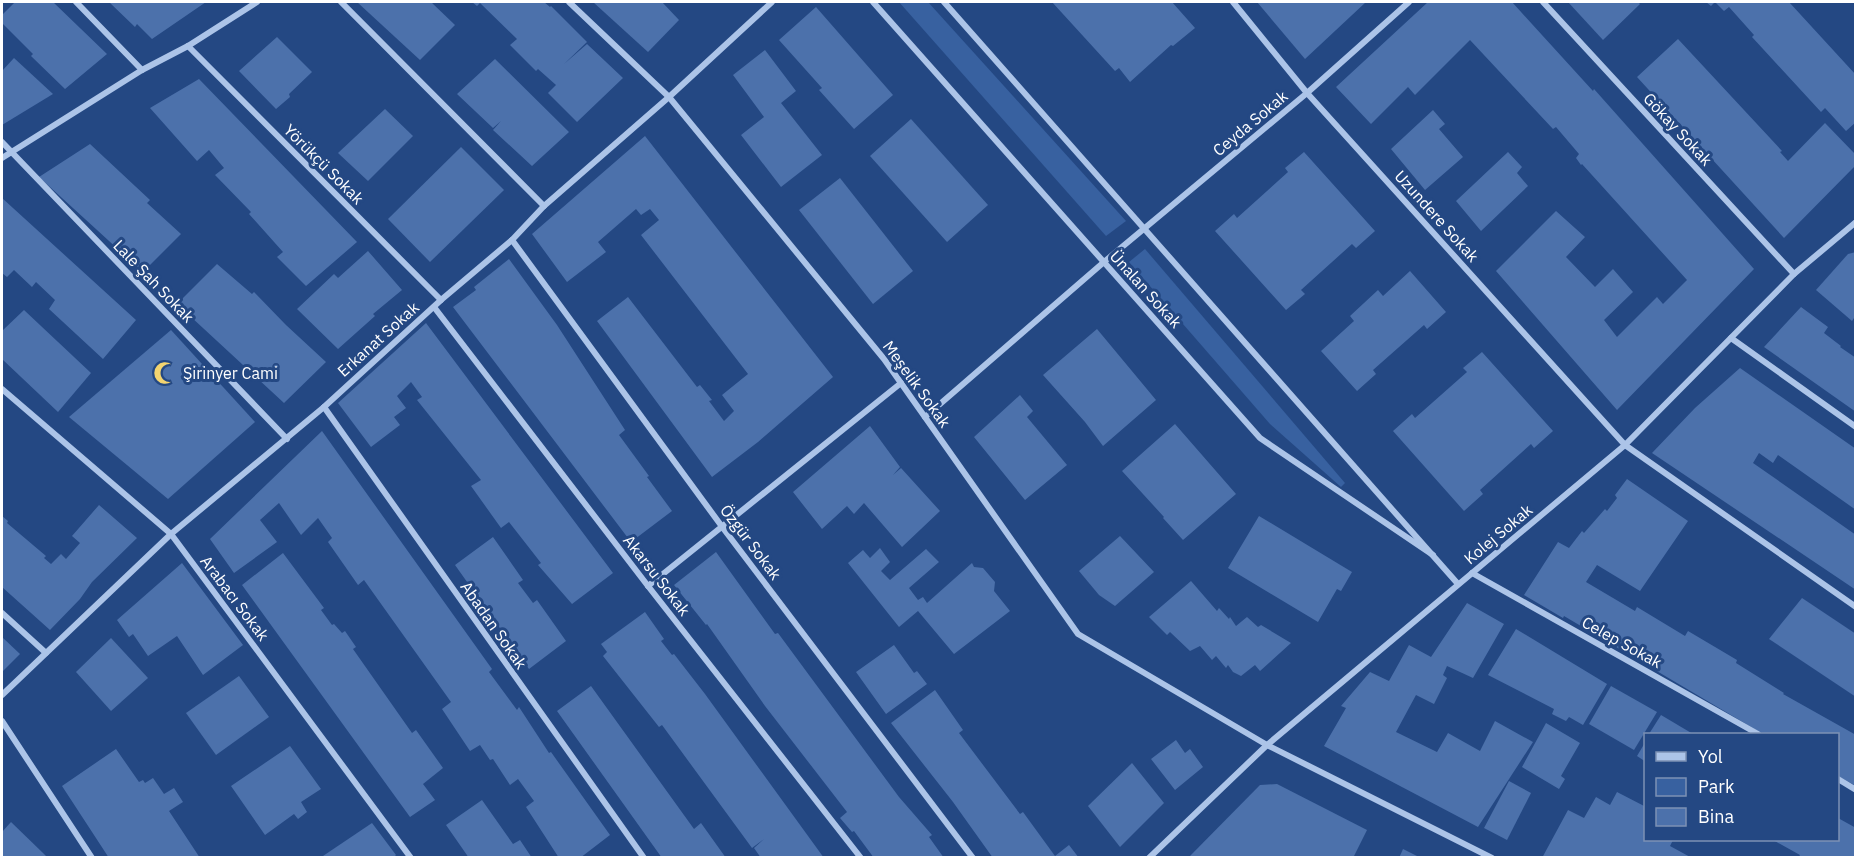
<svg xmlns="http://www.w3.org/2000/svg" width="1857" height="859" font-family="'IBM Plex Sans',sans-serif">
  <rect width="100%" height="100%" fill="#244883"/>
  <!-- green -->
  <g fill="#3861a0">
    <polygon points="899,2 928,2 1126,221 1106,236"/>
    <polygon points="1145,249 1345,483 1341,487 1270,424 1129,262"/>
  </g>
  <!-- building -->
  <g fill="#4c71ab">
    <polygon points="15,2 53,2 107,54 65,89 31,56 33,54 2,23 2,15"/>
    <polygon points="109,2 206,2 152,39 137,24 135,27"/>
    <polygon points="357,2 431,2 455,25 420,60"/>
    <polygon points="472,2 544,2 550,7 551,6 587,42 564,64 587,44 623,78 577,122 548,93 556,85 538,69 536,71 510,45 517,39 480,3 477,6"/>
    <polygon points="593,2 662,2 679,20 648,52"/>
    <polygon points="1052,2 1172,2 1195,28 1173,46 1171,45 1130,82 1119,68 1115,71"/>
    <polygon points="1257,2 1366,2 1305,59"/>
    <polygon points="1428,2 1512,2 1593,91 1594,89 1754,269 1617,410 1496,271 1556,211 1585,237 1566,257 1595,287 1613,269 1633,292 1604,320 1617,337 1657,297 1663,304 1687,280 1582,164 1581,165 1576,158 1579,154 1556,127 1553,129 1470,40 1415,95 1408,87 1371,124 1336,87"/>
    <polygon points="1568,2 1638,2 1640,4 1603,40"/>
    <polygon points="1706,2 1789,2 1856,75 1856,122 1846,131 1825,108 1821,112 1752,37 1754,35 1729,7 1724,11 1715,2 1711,6"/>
    <polygon points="816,7 893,95 854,129 819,90 822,88 779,40"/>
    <polygon points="277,37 312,72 289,94 290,97 276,109 239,71"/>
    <polygon points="1678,39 1782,151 1780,152 1788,161 1825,123 1856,155 1856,165 1784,238 1637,77"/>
    <polygon points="765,50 796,91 781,103 822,155 781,187 741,135 764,117 733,75"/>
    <polygon points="14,58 53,94 2,125 2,71"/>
    <polygon points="495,59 569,132 532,166 493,130 501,121 493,128 457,94"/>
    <polygon points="199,79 357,242 306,286 277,257 283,252 249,214 251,212 215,175 224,168 209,150 197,161 150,108"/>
    <polygon points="385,109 413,136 368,181 338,153"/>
    <polygon points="1433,110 1445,124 1439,129 1463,157 1425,190 1391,149"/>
    <polygon points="911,119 988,205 947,242 870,156"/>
    <polygon points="645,136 833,377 758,442 712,477 597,321 628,297 697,387 700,385 712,400 709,401 724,421 734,411 722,395 748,374 641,235 659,220 650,209 641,215 636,209 598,242 606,252 567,282 532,234"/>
    <polygon points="90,144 150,200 147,203 181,234 143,272 39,177"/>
    <polygon points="461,147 504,190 430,262 388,219"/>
    <polygon points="1304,152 1375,231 1356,248 1352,244 1301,290 1305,294 1286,310 1215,231 1234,214 1237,218 1288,172 1285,168"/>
    <polygon points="1508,152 1522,167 1517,173 1528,186 1481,231 1456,201"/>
    <polygon points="840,178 913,271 873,304 799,210"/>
    <polygon points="2,198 136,320 103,359 49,309 55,300 36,282 32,287 14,270 7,277 2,273"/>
    <polygon points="368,251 402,290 373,314 375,316 338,349 297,309 334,274 338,278"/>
    <polygon points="1856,252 1856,315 1852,321 1816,290 1848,254"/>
    <polygon points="509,259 557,325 625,430 619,435 649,476 647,477 672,511 631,542 453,307 476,290 474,287"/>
    <polygon points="217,264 252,294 254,292 286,325 326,362 284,403 177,304"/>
    <polygon points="1410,271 1446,312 1427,329 1424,325 1373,370 1376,374 1357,391 1321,351 1354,321 1350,316 1378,290 1383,296"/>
    <polygon points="1801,307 1828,327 1824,333 1841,346 1840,347 1856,358 1856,412 1764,347"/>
    <polygon points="24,310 91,373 58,412 2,359 2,331"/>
    <polygon points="426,323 613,573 572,604 538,565 541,563 509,522 501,528 471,486 481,480 417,400 422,397 411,382 397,396 406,408 394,417 400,425 371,447 338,403"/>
    <polygon points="1097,329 1156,400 1103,446 1085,422 1043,375"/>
    <polygon points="171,330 255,422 168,499 69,417"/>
    <polygon points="1482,352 1553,431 1534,448 1531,444 1480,490 1483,494 1464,511 1393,431 1412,414 1415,418 1467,372 1463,368"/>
    <polygon points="1740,368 1856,449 1856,510 1778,455 1773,463 1759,453 1753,463 1856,535 1856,590 1652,453 1695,408"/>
    <polygon points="1020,395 1033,411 1027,417 1067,465 1025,500 974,437"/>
    <polygon points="1175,424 1236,494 1183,540 1163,518 1164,517 1122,471"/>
    <polygon points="870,426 900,467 893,475 901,468 940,511 902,547 864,503 854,514 847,506 822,529 793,492"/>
    <polygon points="322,431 492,669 489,672 517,710 519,707 549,753 551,752 610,835 580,858 559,858 526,807 534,801 518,779 510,785 493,759 490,760 480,745 470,751 442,709 451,702 364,580 358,585 328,542 332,538 318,518 301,535 279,503 260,520 277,542 234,573 210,539"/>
    <polygon points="1627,479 1688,521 1640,591 1597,565 1586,582 1635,611 1637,607 1685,636 1688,631 1737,660 1736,663 1784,693 1783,694 1856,735 1856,786 1838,776 1838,734 1763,734 1564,616 1563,618 1524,595 1558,542 1569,548 1582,531 1584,533 1605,509 1607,511 1617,498 1615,495"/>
    <polygon points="99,505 137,538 92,582 80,599 50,630 2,587 2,516 8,521 7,523 46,556 44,558 51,564 61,554 66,559 80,543 72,536"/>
    <polygon points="1259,516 1352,572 1341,591 1337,589 1318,622 1228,568"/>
    <polygon points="1120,536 1154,572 1115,606 1099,595 1079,571"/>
    <polygon points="493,537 523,580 518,583 533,603 537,600 566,641 529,669 455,565"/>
    <polygon points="880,548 890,562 881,571 890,580 926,549 939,562 909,588 918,600 923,597 927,603 972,563 974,567 983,568 995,582 994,591 1010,611 954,654 918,611 899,627 848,563 863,550 870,558"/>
    <polygon points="716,552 775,634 778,633 899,797 932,835 929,837 944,858 874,858 854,831 852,832 840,818 847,812 765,706 707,624 706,625 674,585"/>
    <polygon points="283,553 324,608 321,610 332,625 334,624 342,633 345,631 356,647 353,649 412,733 416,730 443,768 423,784 435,800 410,817 242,585"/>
    <polygon points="182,563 243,645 203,675 177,636 148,656 133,634 129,637 117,620"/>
    <polygon points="1191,581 1217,611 1219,608 1229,619 1230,617 1236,626 1247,617 1258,627 1261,625 1291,643 1260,671 1255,665 1241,676 1233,672 1228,665 1226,668 1216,656 1212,660 1200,646 1190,651 1170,632 1167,635 1149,617"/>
    <polygon points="1802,598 1856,634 1856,697 1769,639"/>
    <polygon points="1467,603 1504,624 1473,678 1447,666 1443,675 1447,678 1434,704 1416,695 1396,732 1437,752 1448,733 1480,751 1495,721 1533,742 1478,827 1324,746 1346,708 1341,706 1370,672 1389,681 1409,645 1431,657"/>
    <polygon points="645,612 664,639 661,641 672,655 674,654 705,694 824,858 761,858 754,848 764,839 752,848 662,725 659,727 603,656 607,652 601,644"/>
    <polygon points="1516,629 1607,684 1583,725 1569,717 1566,721 1552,714 1554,709 1488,675"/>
    <polygon points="2,637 20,654 2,672"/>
    <polygon points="111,638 148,678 111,711 76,672"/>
    <polygon points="894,645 914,673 917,671 927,684 886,714 856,672"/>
    <polygon points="239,676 269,717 216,755 186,713"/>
    <polygon points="591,686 694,829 701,823 726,858 662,858 557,711"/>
    <polygon points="1611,686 1657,712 1634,750 1589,724"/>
    <polygon points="935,690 963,730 959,733 1020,814 1023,812 1055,856 1069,845 1079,858 993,858 953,802 891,723"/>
    <polygon points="1661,715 1693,734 1649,734"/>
    <polygon points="1546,723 1580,743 1561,776 1565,779 1559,789 1522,767"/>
    <polygon points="1176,740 1185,753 1190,749 1203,767 1175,790 1151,759"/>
    <polygon points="1646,741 1646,762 1637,756"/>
    <polygon points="290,746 321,789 301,802 307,812 298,819 294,814 265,835 231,786"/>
    <polygon points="116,749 139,782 143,780 145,783 153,778 164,794 174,788 183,802 169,811 200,858 109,858 62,786"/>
    <polygon points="1132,763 1164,803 1120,847 1088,806"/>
    <polygon points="1509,781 1531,793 1507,840 1484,828"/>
    <polygon points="1277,784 1367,830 1353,858 1188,858 1260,785"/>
    <polygon points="1617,792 1646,807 1646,840 1673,840 1670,846 1692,858 1542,858 1568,810 1584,818 1596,797 1610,805"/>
    <polygon points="482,800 513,844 520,840 532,858 469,858 446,825"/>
    <polygon points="1838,818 1856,828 1856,858 1798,858 1800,855 1773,840 1838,840"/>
    <polygon points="11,822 44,854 48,858 2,858 2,832"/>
    <polygon points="372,823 396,855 393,858 320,858"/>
    <polygon points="1403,849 1421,858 1399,858"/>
  </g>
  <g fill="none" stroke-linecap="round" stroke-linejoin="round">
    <!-- minor -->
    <g stroke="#acc4e8" stroke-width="6">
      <polyline points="76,2 142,70"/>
      <polyline points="341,2 544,206"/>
      <polyline points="569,2 669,97 884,359 1078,634 1267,745 1492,858"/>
      <polyline points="873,2 1260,438 1433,555"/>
      <polyline points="944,2 1458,584"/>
      <polyline points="1233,2 1307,93 1625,445 1856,607"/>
      <polyline points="1543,2 1794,274"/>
      <polyline points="188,46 441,300"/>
      <polyline points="2,142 287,439"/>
      <polyline points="2,158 142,70 188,46 257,2"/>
      <polyline points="512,240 723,528 973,858"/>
      <polyline points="434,307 648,586 861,858"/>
      <polyline points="1731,338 1856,427"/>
      <polyline points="2,389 171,534 411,858"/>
      <polyline points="324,407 644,858"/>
      <polyline points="925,417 1104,262 1307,93 1409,2"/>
      <polyline points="1472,573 1758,734"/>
      <polyline points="648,586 901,383"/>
      <polyline points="2,613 46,653"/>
      <polyline points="2,695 171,534 324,407 441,300 512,240 544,206 669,97 772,2"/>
      <polyline points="2,721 92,858"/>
      <polyline points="1838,779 1856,790"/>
      <polyline points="1149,858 1267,745 1625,445 1794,274 1856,222"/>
    </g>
  </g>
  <!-- icons -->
  <defs>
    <g id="mosque-bare" transform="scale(1.8)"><path d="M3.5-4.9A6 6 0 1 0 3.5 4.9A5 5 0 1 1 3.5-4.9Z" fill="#f3d470" stroke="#244883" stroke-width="2.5" paint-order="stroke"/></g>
  </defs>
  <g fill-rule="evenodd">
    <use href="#mosque-bare" x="165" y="373"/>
  </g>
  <g text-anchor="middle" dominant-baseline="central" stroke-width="6" stroke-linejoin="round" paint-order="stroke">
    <!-- street labels -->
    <g font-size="16" fill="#fff" stroke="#244883">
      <text transform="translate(1250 123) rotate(-40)">Ceyda Sokak</text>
      <text transform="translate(1678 129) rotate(47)">Gökay Sokak</text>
      <text transform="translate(324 164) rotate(45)">Yörükçü Sokak</text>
      <text transform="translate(1437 216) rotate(48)">Uzundere Sokak</text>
      <text transform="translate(154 281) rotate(46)">Lale Şah Sokak</text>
      <text transform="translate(1146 289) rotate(48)">Ünalan Sokak</text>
      <text transform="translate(378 339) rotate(-42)">Erkanat Sokak</text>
      <text transform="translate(917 384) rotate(54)">Meşelik Sokak</text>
      <text transform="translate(1498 534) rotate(-40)">Kolej Sokak</text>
      <text transform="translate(751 542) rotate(53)">Özgür Sokak</text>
      <text transform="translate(657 575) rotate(52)">Akarsu Sokak</text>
      <text transform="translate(235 598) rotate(53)">Arabacı Sokak</text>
      <text transform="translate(494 625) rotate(55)">Abadan Sokak</text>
      <text transform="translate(1622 642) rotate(29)">Celep Sokak</text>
    </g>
    <!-- poi labels -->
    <g font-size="16" fill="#fff" stroke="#244883" text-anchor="start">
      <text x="183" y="373">Şirinyer Cami</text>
    </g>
  </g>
  <!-- border -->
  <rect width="1857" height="859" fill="none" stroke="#ffffff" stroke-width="6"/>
  <!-- legend -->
  <rect x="1644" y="733" width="195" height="108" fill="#244883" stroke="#7c91b5" stroke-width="1.5"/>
  <rect x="1656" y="752" width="30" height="9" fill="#acc4e8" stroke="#7c91b5" stroke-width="1.5"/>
  <text x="1698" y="763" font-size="18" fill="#ffffff">Yol</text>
  <rect x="1656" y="778" width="30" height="18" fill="#3861a0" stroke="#7c91b5" stroke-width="1.5"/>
  <text x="1698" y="793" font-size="18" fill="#ffffff">Park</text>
  <rect x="1656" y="808" width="30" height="18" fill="#4c71ab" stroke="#7c91b5" stroke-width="1.5"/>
  <text x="1698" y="823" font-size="18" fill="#ffffff">Bina</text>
</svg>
